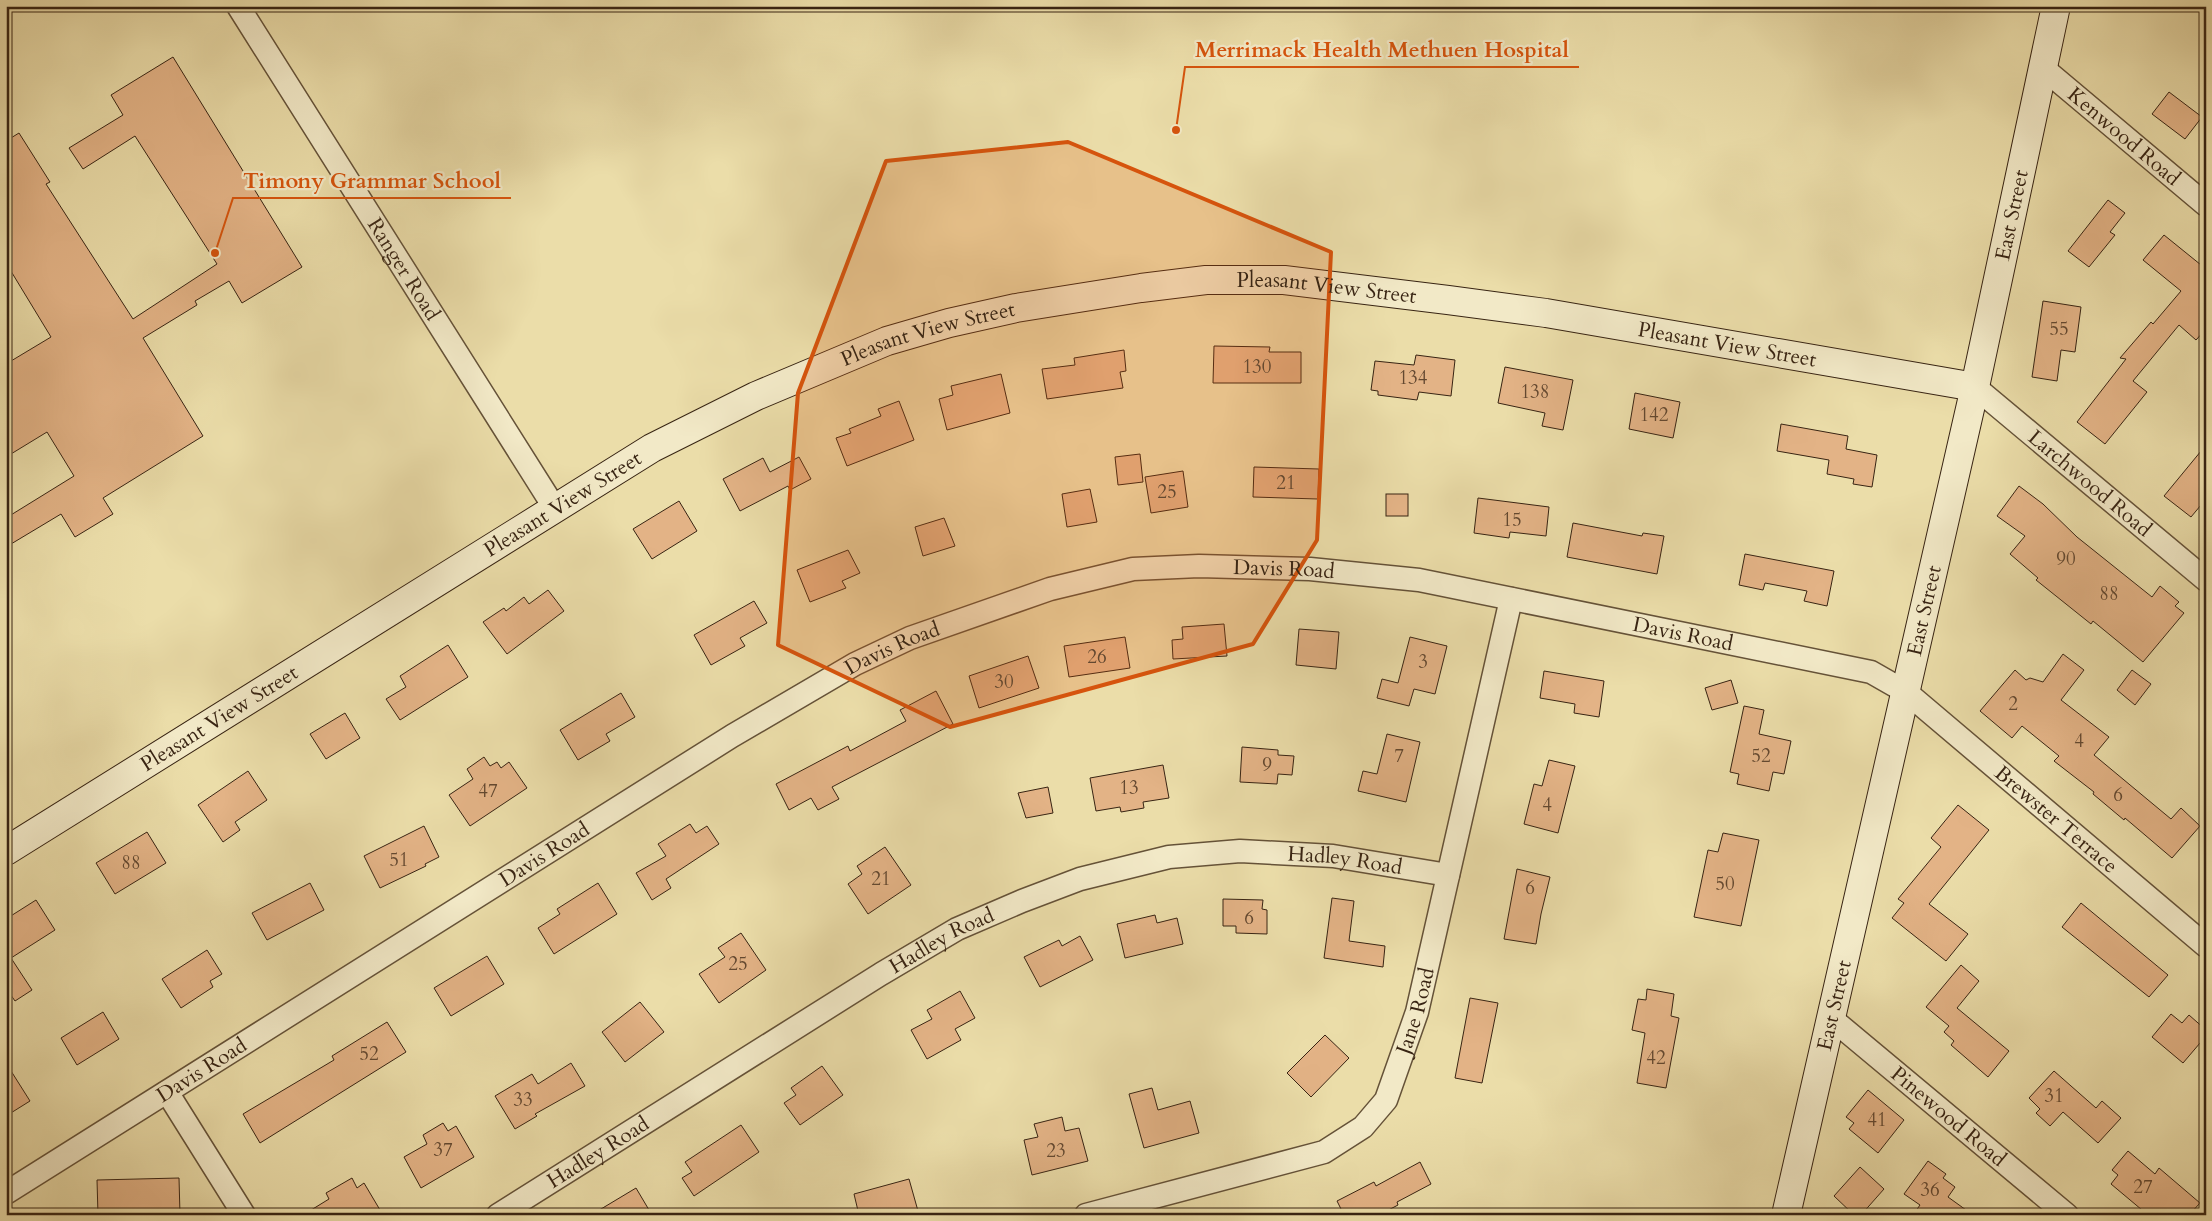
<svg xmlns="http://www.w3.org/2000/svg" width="2212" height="1221" font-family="Cardo,serif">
  <rect width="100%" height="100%" fill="#ebdda9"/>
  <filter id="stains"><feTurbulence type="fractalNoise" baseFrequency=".004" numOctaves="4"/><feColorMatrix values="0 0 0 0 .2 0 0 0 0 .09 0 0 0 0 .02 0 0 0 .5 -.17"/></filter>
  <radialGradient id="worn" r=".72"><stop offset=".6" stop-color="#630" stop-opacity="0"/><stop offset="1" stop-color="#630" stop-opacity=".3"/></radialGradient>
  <!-- building -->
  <g fill="#e3b386" stroke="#382413">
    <polygon points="173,57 302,267 242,303 229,281 195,301 197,305 143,338 203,436 103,498 113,514 75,537 61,514 6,547 6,518 74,476 47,432 6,457 6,364 51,337 6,263 6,141 19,133 50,182 46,184 133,319 217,264 135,136 83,169 69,148 123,115 111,95"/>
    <polygon points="2169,92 2202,117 2185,139 2152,114"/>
    <polygon points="2108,200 2125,213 2110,232 2115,235 2089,267 2068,251"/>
    <polygon points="2164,235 2206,269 2206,329 2196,340 2179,325 2133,381 2147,392 2105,444 2077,422 2126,359 2120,358 2151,322 2153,324 2181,291 2143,260"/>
    <polygon points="2043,301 2081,307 2075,352 2061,350 2057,381 2032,377"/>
    <polygon points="1214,346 1270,347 1269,352 1301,352 1301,383 1213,383"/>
    <polygon points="1124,350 1126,371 1120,372 1123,388 1047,399 1042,369 1075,365 1074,358"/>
    <polygon points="1416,355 1455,360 1451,396 1419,392 1417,400 1378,395 1378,391 1371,390 1375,361 1414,365"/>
    <polygon points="1505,367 1573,380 1563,430 1542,426 1545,413 1498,403"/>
    <polygon points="1001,374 1010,413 947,430 939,399 953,395 951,386"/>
    <polygon points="1635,393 1680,402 1673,438 1629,429"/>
    <polygon points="899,401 914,440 847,466 836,438 851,433 849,429 881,416 878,409"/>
    <polygon points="1781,424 1848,436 1846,449 1877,455 1872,487 1853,484 1854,479 1827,474 1829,460 1777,451"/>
    <polygon points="2206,445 2206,499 2191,517 2164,496"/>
    <polygon points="1140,454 1143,482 1118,485 1115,457"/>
    <polygon points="799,457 811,479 790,490 788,486 740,511 723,479 763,458 770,472"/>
    <polygon points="1254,467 1319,469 1318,499 1253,497"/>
    <polygon points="1183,471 1188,507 1151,513 1145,477"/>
    <polygon points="2019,486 2043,504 2077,537 2152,597 2160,586 2179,602 2175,606 2184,613 2143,662 2093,621 2091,624 2036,580 2038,578 2010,554 2025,536 1997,516"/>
    <polygon points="1090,489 1097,522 1067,527 1062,494"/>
    <rect x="1386" y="494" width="22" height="22"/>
    <polygon points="1478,498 1549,507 1546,536 1510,532 1509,538 1474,533"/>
    <polygon points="679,501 697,531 652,559 633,529"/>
    <polygon points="944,518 955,546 923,556 915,527"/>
    <polygon points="1573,523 1642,536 1643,533 1664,536 1657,574 1567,557"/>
    <polygon points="848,550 860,573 842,581 846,588 810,602 797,570"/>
    <polygon points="1745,554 1834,571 1827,606 1804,601 1807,591 1765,583 1763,590 1739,585"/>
    <polygon points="548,590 564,611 507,654 483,622 504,608 506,611 524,597 529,604"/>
    <polygon points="754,601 767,623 740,638 745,646 711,665 694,635"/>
    <polygon points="1224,624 1227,656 1173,659 1172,640 1183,639 1182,627"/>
    <polygon points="1299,629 1339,632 1336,669 1296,665"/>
    <polygon points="1125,637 1130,668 1069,677 1064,646"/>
    <polygon points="1410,637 1447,646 1435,694 1414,689 1409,706 1377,698 1382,679 1398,683"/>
    <polygon points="448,645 468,677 400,720 386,699 406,687 400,676"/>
    <polygon points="2063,654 2084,670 2061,700 2109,737 2094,755 2171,819 2181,808 2200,826 2172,858 2125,818 2124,820 2093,794 2094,792 2054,761 2059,756 2022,726 2012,738 1980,711 2015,670 2026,680 2030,678 2043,682"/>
    <polygon points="1028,656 1039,688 979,708 969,676"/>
    <polygon points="2132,670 2151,684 2135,705 2117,690"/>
    <polygon points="1544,671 1604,681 1599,717 1574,713 1575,704 1540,698"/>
    <polygon points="1731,680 1738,703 1712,710 1705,688"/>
    <polygon points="936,691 953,724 832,787 839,799 818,810 811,798 789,810 776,784 848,746 850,751 906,721 900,710"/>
    <polygon points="621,693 635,717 606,734 610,741 578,760 560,730"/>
    <polygon points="1744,706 1764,710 1759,734 1791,741 1784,774 1773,772 1769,791 1737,784 1739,774 1730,772"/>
    <polygon points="345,713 360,738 326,759 310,734"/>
    <polygon points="1387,734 1420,742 1406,802 1358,791 1363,771 1377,774"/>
    <polygon points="1242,747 1278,750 1278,755 1294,756 1292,775 1278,774 1277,784 1240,782"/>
    <polygon points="484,757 490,766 497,762 501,768 509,762 527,788 470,826 449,795 473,779 467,769"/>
    <polygon points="1549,760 1575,766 1558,833 1524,824 1534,784 1542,786"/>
    <polygon points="1163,765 1169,798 1143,802 1144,808 1121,812 1120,807 1096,811 1090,778"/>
    <polygon points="248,771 267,800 235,822 240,830 223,842 198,805"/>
    <polygon points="1048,787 1053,813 1026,818 1018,793"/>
    <polygon points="1958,805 1989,830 1929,904 1968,934 1946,961 1892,918 1904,903 1898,899 1941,847 1931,838"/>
    <polygon points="690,824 696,833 707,826 719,844 666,879 671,888 652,900 636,873 666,856 658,844"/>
    <polygon points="424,826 439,857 425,864 426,866 380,888 364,856"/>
    <polygon points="147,832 166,863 115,894 96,863"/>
    <polygon points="1723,833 1759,840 1741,926 1694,917 1708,850 1718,852"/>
    <polygon points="885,847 911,885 868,914 848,884 862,874 857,866"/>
    <polygon points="1517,869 1550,877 1541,914 1536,944 1504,939"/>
    <polygon points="310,883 324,910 267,940 252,913"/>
    <polygon points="598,883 617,914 554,954 538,928 560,914 557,909"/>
    <polygon points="1332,898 1354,901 1349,941 1385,946 1383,967 1324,958"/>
    <polygon points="1223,899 1263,900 1262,909 1267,910 1267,934 1236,933 1236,926 1223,926"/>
    <polygon points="36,900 55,930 11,958 32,990 15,1001 6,988 6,919"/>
    <polygon points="2081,903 2168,975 2149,997 2062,927"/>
    <polygon points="1155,915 1157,923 1177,918 1183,944 1125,958 1117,924"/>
    <polygon points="741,933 766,970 719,1003 699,974 725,957 718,948"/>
    <polygon points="1080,936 1093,960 1040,987 1024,957 1059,940 1062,946"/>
    <polygon points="207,950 222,974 210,981 213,987 181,1008 162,979"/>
    <polygon points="487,956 504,984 451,1016 434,988"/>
    <polygon points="1961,965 1979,981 1957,1008 2009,1051 1988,1077 1951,1045 1954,1041 1944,1032 1949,1026 1926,1007"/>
    <polygon points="1647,989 1674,994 1671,1016 1679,1018 1666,1088 1637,1083 1645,1033 1632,1030 1638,999 1646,1000"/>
    <polygon points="960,991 975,1018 955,1029 961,1040 927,1059 911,1030 932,1019 927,1010"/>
    <polygon points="1470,998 1498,1003 1482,1083 1455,1078"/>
    <polygon points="640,1002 664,1032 625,1062 602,1032"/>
    <polygon points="103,1012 119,1039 77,1065 61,1038"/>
    <polygon points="2171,1014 2182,1023 2189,1015 2206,1030 2206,1036 2183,1063 2152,1037"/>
    <polygon points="387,1022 406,1052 260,1143 243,1114 334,1060 332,1056"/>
    <polygon points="1325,1035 1349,1058 1311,1097 1287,1073"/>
    <polygon points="6,1063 30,1101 6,1116"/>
    <polygon points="571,1063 585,1086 535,1114 537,1116 515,1129 495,1096 532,1074 538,1084"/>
    <polygon points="822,1066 843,1095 800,1125 784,1103 796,1095 791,1088"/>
    <polygon points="2054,1071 2096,1108 2102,1101 2121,1118 2098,1143 2063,1112 2050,1126 2036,1113 2040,1109 2029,1098"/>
    <polygon points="1152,1088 1158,1110 1190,1101 1199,1133 1144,1148 1129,1094"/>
    <polygon points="1868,1090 1904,1120 1878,1153 1849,1129 1854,1123 1846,1117"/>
    <polygon points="1062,1117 1065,1131 1079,1128 1088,1161 1032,1175 1024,1140 1038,1137 1034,1124"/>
    <polygon points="443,1123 448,1131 456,1126 474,1157 421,1188 404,1157 427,1144 423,1135"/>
    <polygon points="741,1125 759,1152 694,1196 682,1178 692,1172 685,1162"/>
    <polygon points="2128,1151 2155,1174 2159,1168 2200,1203 2189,1215 2148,1215 2111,1184 2118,1175 2112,1170"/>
    <polygon points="1928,1161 1946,1174 1943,1178 1955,1187 1948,1197 1973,1215 1913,1215 1920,1205 1904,1194"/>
    <polygon points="1420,1162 1431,1184 1397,1202 1398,1205 1379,1215 1344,1215 1337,1201 1374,1182 1376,1186"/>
    <polygon points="1860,1167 1884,1189 1861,1215 1854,1215 1834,1196"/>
    <polygon points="179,1178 180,1215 98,1215 97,1180"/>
    <polygon points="352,1178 357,1188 364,1183 383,1215 303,1215 329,1199 326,1193"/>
    <polygon points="909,1179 918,1211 903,1215 859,1215 854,1194"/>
    <polygon points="636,1188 652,1215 591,1215"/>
  </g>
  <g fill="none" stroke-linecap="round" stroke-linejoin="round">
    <!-- street casing -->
    <g stroke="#655238" stroke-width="25">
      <g id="street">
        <path id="s1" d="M238 6 554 507"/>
        <path id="s2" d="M2043 68 2206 205"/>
        <path id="s3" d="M1975 387 2206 580"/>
        <path id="s4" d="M1832 1019 2067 1215"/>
        <polyline points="167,1092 244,1215"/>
        <path id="s5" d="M6 1193 732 736 855 664 910 638 1050 589 1133 569 1199 566 1310 569 1419 580 1871 672 1906 692 2206 946"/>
        <path id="s6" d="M498 1215 881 974 957 929 1022 901 1080 879 1169 857 1240 851 1333 856 1448 875"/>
        <path id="s7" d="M1086 1215 1324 1152 1363 1127 1386 1100 1417 1012 1511 599"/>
      </g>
    </g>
    <!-- secondary casing -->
    <g stroke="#382413" stroke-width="30">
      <g id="secondary">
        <path id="s8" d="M6 851 652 448 756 396 887 341 949 323 1016 308 1141 288 1206 280H1284L1448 300 1546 313 1975 387"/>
        <path id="s9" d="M1786 1215 1975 387 2056 6"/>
      </g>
    </g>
    <!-- street -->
    <use href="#street" stroke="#f2e9c7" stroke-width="22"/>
    <!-- secondary -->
    <use href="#secondary" stroke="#f2e9c7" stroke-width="28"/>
  </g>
  <!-- marked area -->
  <path fill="#d6540d" fill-opacity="0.2" stroke="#d6540d" stroke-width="4" stroke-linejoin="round" d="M1068 142 1331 252 1317 540 1253 644 950 727 778 645 798 393 886 161Z"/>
  <g text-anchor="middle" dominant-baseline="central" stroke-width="4.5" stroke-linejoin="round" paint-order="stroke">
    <!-- number labels -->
    <g font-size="19" fill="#634830">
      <text x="2059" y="329">55</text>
      <text x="1257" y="367">130</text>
      <text x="1413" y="378">134</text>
      <text x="1535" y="392">138</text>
      <text x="1654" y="415">142</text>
      <text x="1286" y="483">21</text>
      <text x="1167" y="492">25</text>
      <text x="1512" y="520">15</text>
      <text x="2066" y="559">90</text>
      <text x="2109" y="594">88</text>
      <text x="1097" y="657">26</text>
      <text x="1423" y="662">3</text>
      <text x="1004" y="682">30</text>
      <text x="2013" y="704">2</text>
      <text x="2079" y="741">4</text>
      <text x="1399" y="756">7</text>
      <text x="1761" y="756">52</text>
      <text x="1267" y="765">9</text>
      <text x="1129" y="788">13</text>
      <text x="488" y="791">47</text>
      <text x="2118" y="795">6</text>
      <text x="1547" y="805">4</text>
      <text x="399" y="860">51</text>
      <text x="131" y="863">88</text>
      <text x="881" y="879">21</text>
      <text x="1725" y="884">50</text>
      <text x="1530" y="888">6</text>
      <text x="1249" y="918">6</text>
      <text x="738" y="964">25</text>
      <text x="369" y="1054">52</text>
      <text x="1656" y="1058">42</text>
      <text x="2054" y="1096">31</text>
      <text x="523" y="1100">33</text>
      <text x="1877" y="1120">41</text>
      <text x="443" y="1150">37</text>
      <text x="1056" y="1151">23</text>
      <text x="2143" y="1187">27</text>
      <text x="1930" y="1190">36</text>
    </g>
    <!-- street labels -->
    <g font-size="21" fill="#382413" stroke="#f2e9c7">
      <text stroke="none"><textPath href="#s2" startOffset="106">Kenwood Road</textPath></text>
      <text stroke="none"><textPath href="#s9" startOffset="1025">East Street</textPath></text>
      <text stroke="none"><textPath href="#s1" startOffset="311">Ranger Road</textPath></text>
      <text stroke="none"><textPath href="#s8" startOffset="1466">Pleasant View Street</textPath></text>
      <text stroke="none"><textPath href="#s8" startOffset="1061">Pleasant View Street</textPath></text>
      <text stroke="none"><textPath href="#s8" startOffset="1871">Pleasant View Street</textPath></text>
      <text stroke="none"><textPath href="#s3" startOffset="150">Larchwood Road</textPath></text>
      <text stroke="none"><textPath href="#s8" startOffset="656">Pleasant View Street</textPath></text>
      <text stroke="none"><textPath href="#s5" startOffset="1446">Davis Road</textPath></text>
      <text stroke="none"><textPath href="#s9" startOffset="620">East Street</textPath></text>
      <text stroke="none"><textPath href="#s5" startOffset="1851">Davis Road</textPath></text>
      <text stroke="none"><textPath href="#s5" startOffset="1041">Davis Road</textPath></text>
      <text stroke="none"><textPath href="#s8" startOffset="251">Pleasant View Street</textPath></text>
      <text stroke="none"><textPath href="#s5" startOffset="2280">Brewster Terrace</textPath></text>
      <text stroke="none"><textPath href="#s5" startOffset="636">Davis Road</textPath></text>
      <text stroke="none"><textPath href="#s6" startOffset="942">Hadley Road</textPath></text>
      <text stroke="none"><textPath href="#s6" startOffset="522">Hadley Road</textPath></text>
      <text stroke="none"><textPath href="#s9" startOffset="215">East Street</textPath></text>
      <text stroke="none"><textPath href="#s7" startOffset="422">Jane Road</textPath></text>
      <text stroke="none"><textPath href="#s5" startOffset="231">Davis Road</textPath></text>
      <text stroke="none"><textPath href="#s4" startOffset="152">Pinewood Road</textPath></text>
      <text stroke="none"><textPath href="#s6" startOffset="118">Hadley Road</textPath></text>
    </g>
  </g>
  <!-- callouts -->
  <path fill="none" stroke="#d6540d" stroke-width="2" d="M1176 130L1185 67H1579M215 253L233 198H511"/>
  <g fill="#d6540d" stroke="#f2e9c7" stroke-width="2">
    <circle cx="1176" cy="130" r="5"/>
    <circle cx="215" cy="253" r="5"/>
  </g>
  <g font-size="22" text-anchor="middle" font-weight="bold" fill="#d6540d" stroke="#f2e9c7" stroke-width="4.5" stroke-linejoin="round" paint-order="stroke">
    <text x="1382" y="57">Merrimack Health Methuen Hospital</text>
    <text x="372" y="188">Timony Grammar School</text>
  </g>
  <!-- margin -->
  <rect width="2212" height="1221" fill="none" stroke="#ebdda9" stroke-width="25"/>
  <rect x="8" y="8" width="2197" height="1206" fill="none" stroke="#382413" stroke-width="2.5"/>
  <rect x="12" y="12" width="2187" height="1196" fill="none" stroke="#382413"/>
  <rect width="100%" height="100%" filter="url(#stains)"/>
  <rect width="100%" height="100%" fill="url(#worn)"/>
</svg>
